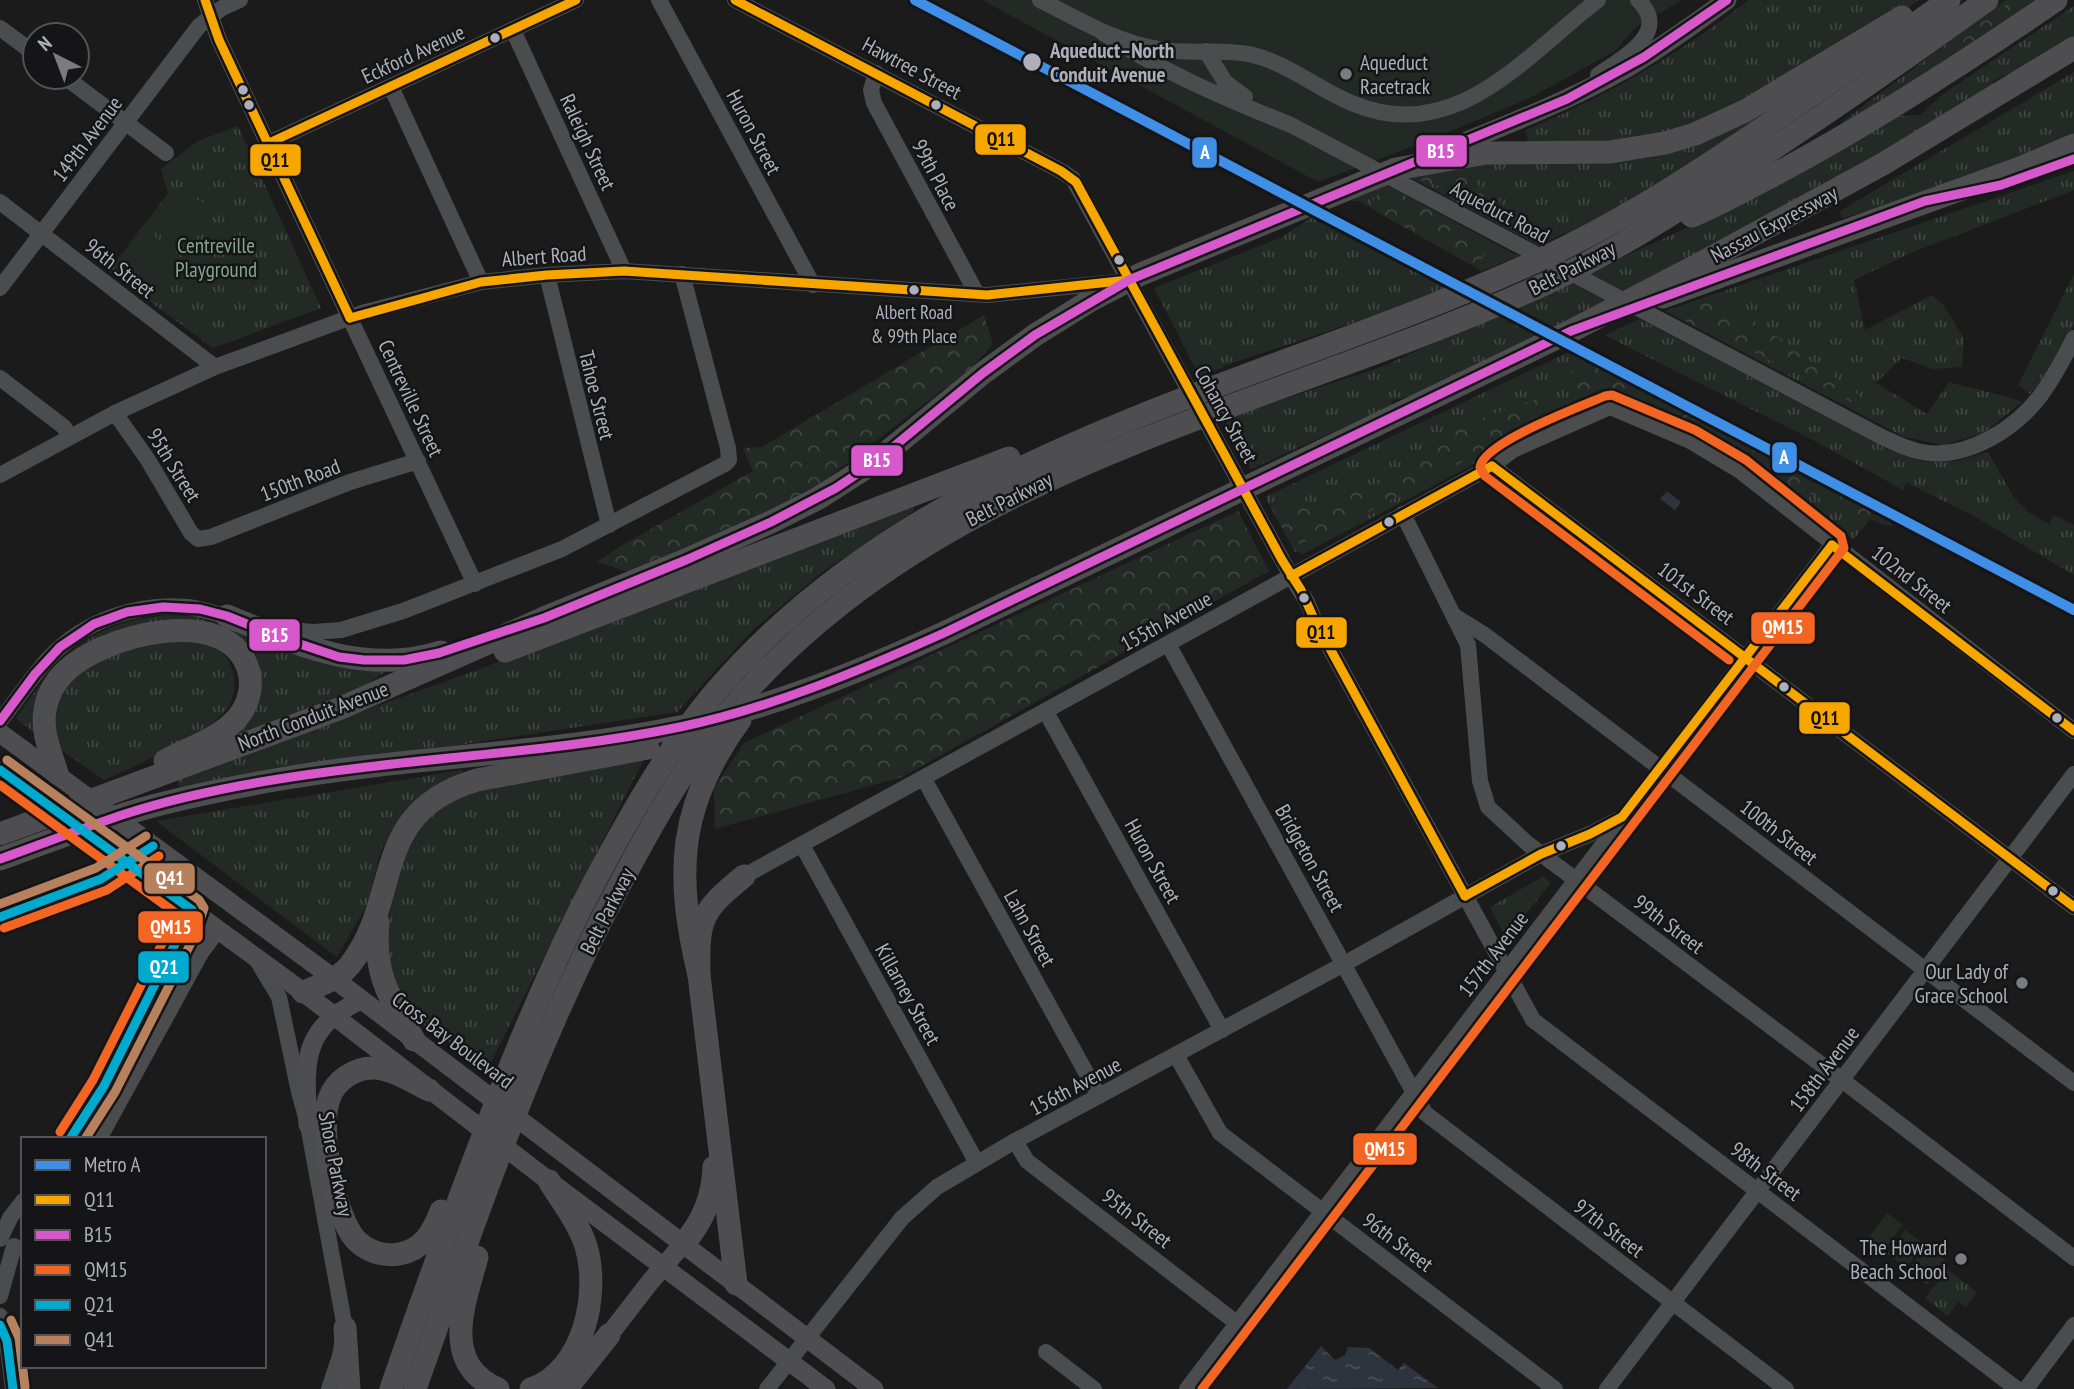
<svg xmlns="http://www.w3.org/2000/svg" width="2074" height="1389" font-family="'PT Sans Narrow',sans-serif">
  <defs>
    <pattern id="grass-tufts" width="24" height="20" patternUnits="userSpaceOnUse" patternTransform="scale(1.75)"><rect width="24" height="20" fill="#232a25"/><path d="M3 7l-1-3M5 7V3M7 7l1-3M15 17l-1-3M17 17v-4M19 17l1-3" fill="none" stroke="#404643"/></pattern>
    <pattern id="forest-crowns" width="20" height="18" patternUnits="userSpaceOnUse" patternTransform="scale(1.75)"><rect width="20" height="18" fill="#232a25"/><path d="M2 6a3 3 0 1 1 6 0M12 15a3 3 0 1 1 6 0" fill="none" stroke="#404643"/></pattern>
    <pattern id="water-ripples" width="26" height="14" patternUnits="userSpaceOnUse" patternTransform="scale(1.75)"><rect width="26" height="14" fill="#2e343d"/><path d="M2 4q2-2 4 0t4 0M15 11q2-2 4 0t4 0" fill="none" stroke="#4a4f57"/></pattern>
  </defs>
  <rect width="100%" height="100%" fill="#1b1b1b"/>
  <!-- grass -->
  <g fill="url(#grass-tufts)">
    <path d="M1749 0H1920L1790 79 1671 137 1529 147 1526 130C1607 96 1679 54 1749 0Z"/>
    <polygon points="2005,0 2046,0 1846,127 1843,121"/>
    <polygon points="2074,6 2074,37 2021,69 1992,81 1995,87 1955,112 1681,266 1418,394 1391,401 1393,405 1251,469 1224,419 1384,366 1704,220 1896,116 1920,115 1943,94"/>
    <polygon points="2074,72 2074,133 2066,135 2068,142 1894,205 1842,218 1840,211"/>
    <polygon points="1754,112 1765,113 1701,157 1572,234 1565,233 1539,246 1410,177 1457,163 1566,158"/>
    <polygon points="238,126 321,308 213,348 109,271 168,193 161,169 198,141"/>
    <path d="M2074 171V190L1913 252 1854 280 1865 330 1932 295 1944 306 1964 338 1962 367 1933 369 1902 358 1876 383 1927 414 1949 382C1973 390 1998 392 2022 402L1985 432 1944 445 1904 437 1665 311Z"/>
    <polygon points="1386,185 1518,256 1482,271 1358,201 1351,201"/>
    <polygon points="1314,216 1452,287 1404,306 1235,362 1200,377 1154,288 1280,238"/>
    <path d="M2074 274C2074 289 2074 310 2074 324 2070 339 2042 384 2030 394L2018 385Z"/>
    <polygon points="1640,319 1887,449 1926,462 1957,461 1988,452 2013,496 2027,511 2049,524 2054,515 2074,525 2074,575 1972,515 1907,483 1903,490 1811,439 1604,335"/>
    <polygon points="1571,351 1594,364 1878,510 1853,540 1805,503 1787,496 1784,498 1697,439 1610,398 1591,403 1301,555 1299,551 1295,552 1265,497"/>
    <polygon points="910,503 915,510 824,571 754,629 677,712 179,787 177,778 477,670"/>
    <path d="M166 615 193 616 342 663 388 670 361 688 230 737 257 687 208 625 67 660 41 739 16 718C46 676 71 640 123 623 136 618 152 618 166 615Z"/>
    <path d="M196 640C219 649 231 653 234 679 235 691 233 700 226 710 210 733 131 768 104 780L61 750 53 717 63 684 82 664 131 644Z"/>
    <polygon points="644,759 488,1068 419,1022 396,993 387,966 386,908 399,857 427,819 461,794"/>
    <polygon points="462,770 465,777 395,829 381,850 368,903 337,957 156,821"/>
    <polygon points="1544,876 1551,883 1506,938 1490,907"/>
    <polygon points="1947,1269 1977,1292 1966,1307 1958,1302 1948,1316 1925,1298"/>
  </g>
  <!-- forest -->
  <g fill="url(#forest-crowns)">
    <polygon points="2013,0 2046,0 1969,47 1962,41 1982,22"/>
    <polygon points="1425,171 1468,178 1498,199 1506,210 1503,218 1442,187 1410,177"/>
    <path d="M1393 189 1481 236 1485 251 1478 268 1375 211C1368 196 1380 192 1393 189Z"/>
    <path d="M1701 300C1744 306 1780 340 1815 364 1830 375 1846 383 1860 396L1859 406 1779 364 1687 323 1678 307Z"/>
    <polygon points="984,315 993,344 970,369 805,495 632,573 597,562 621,546 753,471 743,448 762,447"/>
    <polygon points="1589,361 1878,510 1894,526 1882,524 1820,498 1615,395 1604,392 1582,394 1570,384 1571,371"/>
    <polygon points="1547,395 1559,399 1554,413 1359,517 1315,538 1292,546 1270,506 1291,500 1327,503 1393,477 1440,445 1463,425"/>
    <polygon points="1238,511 1269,571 902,777 715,829 714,788 744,743"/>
  </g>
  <!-- garden -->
  <g fill="#232a25">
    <polygon points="982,0 1682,0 1636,27 1615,51 1530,98 1422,143 1318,182"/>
    <polygon points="176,197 202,201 209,217 203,230 188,246 174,244 153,229 153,219"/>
    <polygon points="142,227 179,255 167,269 131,242"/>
    <polygon points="131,244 164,270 148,290 115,265"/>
    <polygon points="1887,1213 1903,1225 1883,1251 1868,1239"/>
    <polygon points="1905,1230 1924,1244 1906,1268 1887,1254"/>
    <polygon points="1926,1246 1946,1260 1927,1285 1908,1270"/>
  </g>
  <!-- water -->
  <g fill="url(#water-ripples)">
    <polygon points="1667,491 1681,502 1675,510 1660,499"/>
    <polygon points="1321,1346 1335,1360 1345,1355 1348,1347 1369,1348 1398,1370 1404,1363 1438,1388 1287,1389"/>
  </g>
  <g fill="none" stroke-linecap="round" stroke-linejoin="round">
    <!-- minor -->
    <g stroke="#4b4c4e" stroke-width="16">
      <polyline points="205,0 219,40 475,584"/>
      <polyline points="659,0 813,285"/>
      <polyline points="735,0 1061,171 1073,179 1291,576 1307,602 1315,621 1533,1020 2017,1389"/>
      <path d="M1040 0C1078 19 1115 42 1158 49 1189 55 1221 48 1253 55 1289 64 1319 90 1354 104 1456 146 1526 55 1598 0"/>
      <polyline points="0,28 35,54"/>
      <polyline points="513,30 624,271"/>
      <path d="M1102 32C1160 71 1226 99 1291 125L1882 437C1897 444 1912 451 1928 453 1971 457 2016 428 2041 395 2054 377 2064 358 2074 338"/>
      <polyline points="1206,51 1225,82 1245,97"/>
      <polyline points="876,73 871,90 874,103 977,294"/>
      <path d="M1598 75C1622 58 1672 33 1638 0"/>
      <polyline points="65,77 166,153"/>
      <polyline points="391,87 481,282"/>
      <polyline points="267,144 576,0"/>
      <polyline points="0,202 215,367"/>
      <polyline points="547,275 609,525"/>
      <polyline points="0,288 199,26 222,8 240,0"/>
      <polyline points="0,378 64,427 70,437"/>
      <polyline points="115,413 148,460 191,533 198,539 211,537 350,482 418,461"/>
      <polyline points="1492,466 2074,907"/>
      <polyline points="0,475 115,413 215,367 362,313 481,282 547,275 624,271 987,295 1116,282"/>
      <polyline points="1403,514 1468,645 1480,781 1488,807 1528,844 1842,1080 2074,1258"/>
      <polyline points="1456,617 1485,635 2074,1083"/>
      <polyline points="278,629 313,632 341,630 403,611 562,549 725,464 729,460 728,448 682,274"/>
      <polyline points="1168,644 1425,1113 1786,1389"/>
      <polyline points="1046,712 1222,1030"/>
      <path d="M0 721C17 700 31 677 50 657 85 620 138 602 188 607 204 609 220 615 236 619"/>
      <polyline points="924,779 1099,1096"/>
      <polyline points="802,845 977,1163"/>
      <polyline points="744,876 1492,466 1513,450 1610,407 1690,441 1740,471 2074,731"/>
      <polyline points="0,917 101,879 154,845"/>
      <polyline points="258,962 279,997 299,1092 308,1125 345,1328 340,1356 329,1389"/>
      <polyline points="1176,1055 1220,1133 1555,1389"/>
      <polyline points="70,1139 104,1086 184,929 192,910"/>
      <polyline points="99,1139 201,953 218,930"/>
      <polyline points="1015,1141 1027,1161 1238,1324"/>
      <polyline points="0,1239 10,1218 23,1201"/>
      <polyline points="0,1296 14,1246"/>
      <polyline points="0,1316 7,1341 13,1389"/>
      <polyline points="1046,1352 1094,1389"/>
      <polyline points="767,1389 902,1218 937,1187 1015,1141 1344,964 1541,854 1590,834 1617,820"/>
      <polyline points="1187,1389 1832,545"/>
      <polyline points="1607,1389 2074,774"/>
      <polyline points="2026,1389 2074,1325"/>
    </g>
    <!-- major -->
    <g stroke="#4e4e51" stroke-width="19">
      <path d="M1425 158C1493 130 1561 105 1625 69 1661 48 1694 24 1727 0"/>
      <polyline points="0,733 333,978 874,1389"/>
      <polyline points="0,770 303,992 545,1178 826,1389"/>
      <path d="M308 1125C305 1065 299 1029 361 1000"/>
      <polyline points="609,1335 650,1282 683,1244"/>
    </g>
    <!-- highway -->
    <g stroke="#4e4e51" stroke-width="23">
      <path d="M1692 216C1723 203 1753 186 1783 170 1878 119 1967 61 2056 0"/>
      <polyline points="1663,297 2020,168 2074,145"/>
      <path d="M227 616C296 644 366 676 441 652"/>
      <polyline points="505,651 1009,458"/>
      <path d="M57 773C51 753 41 732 45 710 47 697 54 683 64 673 100 635 231 601 249 672 253 688 248 705 238 717 221 738 188 748 165 761"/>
      <polyline points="0,834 341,708 544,618 686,560 771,522 817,499 875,462 983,373 1035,335 1091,300 1141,274 1396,169 1486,153 1610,152 1665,143 1695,134 1745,111 1902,17"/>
      <path d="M0 859C42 844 83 828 125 814 173 799 224 789 275 780 409 756 546 755 680 727 772 707 859 672 944 633L1571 331 1694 267 1883 164 2074 48"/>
      <path d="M378 922C373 973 389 997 414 1040"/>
      <path d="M699 975C675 875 677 806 740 720"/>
      <path d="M303 992C319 986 339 979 350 965 403 897 368 812 477 780L648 748"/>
      <path d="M429 1090C413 1082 393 1069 375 1068 356 1067 335 1080 329 1099 318 1129 334 1215 355 1239 366 1251 383 1257 399 1254 423 1250 433 1232 441 1211"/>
      <path d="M683 1244C703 1222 713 1197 714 1167"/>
      <path d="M477 1257C464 1305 440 1363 498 1389"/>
      <path d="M736 1284 699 975C698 919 700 912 744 876"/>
      <polyline points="345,1328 349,1389"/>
      <path d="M391 1389C415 1319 440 1250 466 1181 505 1077 545 975 597 877 632 812 668 748 716 691 928 445 1256 390 1539 260 1622 222 1700 171 1776 119 1834 80 1892 41 1949 0"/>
      <path d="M415 1389C475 1219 534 1045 619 886 649 830 679 775 718 725 926 465 1263 414 1549 282 1609 254 1666 218 1722 182 1812 124 1900 63 1987 0"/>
      <path d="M531 1389C584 1371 600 1294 586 1246 578 1222 562 1202 549 1181"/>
      <polyline points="566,1389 609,1335"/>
    </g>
    <!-- bus-1 casing -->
    <g stroke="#151517" stroke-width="14">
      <g id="bus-1">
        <polyline points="205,0 219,40 350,318"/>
        <polyline points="735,0 1061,171 1076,182 1282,560 1301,590 1315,621 1465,896"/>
        <polyline points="267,144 576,0"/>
        <polyline points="350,318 481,282 547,275 624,271 987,295 1129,280"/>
        <polyline points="1492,466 2074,907"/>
        <polyline points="1832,545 2074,731"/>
        <polyline points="1291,576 1492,466"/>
        <polyline points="1465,896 1541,854 1590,834 1622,817 1832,545"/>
      </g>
    </g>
    <!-- bus-2 casing -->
    <g stroke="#151517" stroke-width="14">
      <g id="bus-2">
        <polyline points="0,721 35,674 60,647 94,624 127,612 163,607 200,609 227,616 282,638 339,657 364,660 404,660 439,653 544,618 686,560 771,522 836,488 875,462 983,373 1035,335 1129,280 1567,99 1644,57 1727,0"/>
        <path d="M0 859C42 844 83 828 125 814 190 793 259 781 327 772 444 756 564 751 680 727 771 708 859 671 944 633L1571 331 1925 201 2001 185 2074 159"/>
      </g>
    </g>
    <!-- bus-3 casing -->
    <g stroke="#151517" stroke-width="14">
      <g id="bus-3">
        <polyline points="0,785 177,914 93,1080 60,1132"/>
        <polyline points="4,928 107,890 159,856"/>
        <path d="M1202 1389 1844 548 1841 536 1746 460 1695 430 1612 395 1605 396C1580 407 1484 442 1480 467L1485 476 1729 660"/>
      </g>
    </g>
    <!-- bus-4 casing -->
    <g stroke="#151517" stroke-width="14">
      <g id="bus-4">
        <polyline points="0,770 192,910 104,1086 70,1139"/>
        <polyline points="0,917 101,879 153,846"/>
        <polyline points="0,1325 7,1341 13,1389"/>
      </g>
    </g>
    <!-- bus-5 casing -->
    <g stroke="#151517" stroke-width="14">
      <g id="bus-5">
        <polyline points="7,760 199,900 204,908 195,935 115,1092 85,1139"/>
        <polyline points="0,904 96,868 146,836"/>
        <polyline points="11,1320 19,1338 25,1387"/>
      </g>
    </g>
    <!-- bus-1 -->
    <use href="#bus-1" stroke="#f7a600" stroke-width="9"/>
    <!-- bus-2 -->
    <use href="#bus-2" stroke="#d658cb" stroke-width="9"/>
    <!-- bus-3 -->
    <use href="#bus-3" stroke="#f26522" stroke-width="9"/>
    <!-- bus-4 -->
    <use href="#bus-4" stroke="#00a9ce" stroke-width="9"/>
    <!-- bus-5 -->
    <use href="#bus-5" stroke="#b6815c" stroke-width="9"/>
    <!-- metro-1 casing -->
    <g stroke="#151517" stroke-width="16">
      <polyline id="metro-1" points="915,0 2074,610"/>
    </g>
    <!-- metro-1 -->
    <use href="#metro-1" stroke="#408fe7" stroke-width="10"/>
  </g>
  <!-- markers -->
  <g fill="#adb0bb" stroke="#151517" stroke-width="2.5">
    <circle cx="495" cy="38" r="6"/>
    <circle cx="1032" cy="62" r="10"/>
    <circle cx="243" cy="90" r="6"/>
    <circle cx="249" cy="105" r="6"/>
    <circle cx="936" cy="105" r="6"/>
    <circle cx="1119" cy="260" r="6"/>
    <circle cx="914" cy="290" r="6"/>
    <circle cx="1389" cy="522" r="6"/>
    <circle cx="1304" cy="598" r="6"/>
    <circle cx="1784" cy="687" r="6"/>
    <circle cx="2057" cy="718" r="6"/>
    <circle cx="1561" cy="846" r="6"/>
    <circle cx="2053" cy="891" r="6"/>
  </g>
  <g fill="#7a7c83" stroke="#151517" stroke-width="2.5">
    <circle cx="1346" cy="74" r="7"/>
    <circle cx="2022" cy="983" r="7"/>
    <circle cx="1961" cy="1259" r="7"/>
  </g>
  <g text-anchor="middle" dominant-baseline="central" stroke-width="5" stroke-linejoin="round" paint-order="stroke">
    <!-- bus labels -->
    <g font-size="19" fill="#adb0bb" stroke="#151517">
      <text x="914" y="312">Albert Road<tspan x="914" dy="24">&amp; 99th Place</tspan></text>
    </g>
    <!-- stop labels -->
    <g font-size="21" font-weight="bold" fill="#adb0bb" stroke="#151517" text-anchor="start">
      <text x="1050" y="50">Aqueduct–North<tspan x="1050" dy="24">Conduit Avenue</tspan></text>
    </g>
    <!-- street labels -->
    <g font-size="21" fill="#adb0bb" stroke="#151517">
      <text transform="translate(413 54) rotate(-25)">Eckford Avenue</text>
      <text transform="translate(912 68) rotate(28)">Hawtree Street</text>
      <text transform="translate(754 132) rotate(62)">Huron Street</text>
      <text transform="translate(87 139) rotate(-53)">149th Avenue</text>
      <text transform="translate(588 142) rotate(65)">Raleigh Street</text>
      <text transform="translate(936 175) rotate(62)">99th Place</text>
      <text transform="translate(1500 212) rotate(28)">Aqueduct Road</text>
      <text transform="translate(1774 224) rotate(-28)">Nassau Expressway</text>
      <text transform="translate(544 256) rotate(-4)">Albert Road</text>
      <text transform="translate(120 268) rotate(38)">96th Street</text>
      <text transform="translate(1572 268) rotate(-27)">Belt Parkway</text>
      <text transform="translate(597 395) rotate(76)">Tahoe Street</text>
      <text transform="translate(411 398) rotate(65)">Centreville Street</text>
      <text transform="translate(1226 414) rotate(61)">Cohancy Street</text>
      <text transform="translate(174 465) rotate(58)">95th Street</text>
      <text transform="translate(300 480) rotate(-21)">150th Road</text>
      <text transform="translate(1009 499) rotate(-27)">Belt Parkway</text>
      <text transform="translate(1912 579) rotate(38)">102nd Street</text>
      <text transform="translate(1696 593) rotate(37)">101st Street</text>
      <text transform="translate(1166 621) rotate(-29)">155th Avenue</text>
      <text transform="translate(313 716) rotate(-21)">North Conduit Avenue</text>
      <text transform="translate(1779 832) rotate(38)">100th Street</text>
      <text transform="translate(1310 858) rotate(61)">Bridgeton Street</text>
      <text transform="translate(1153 861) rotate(61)">Huron Street</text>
      <text transform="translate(607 911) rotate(-63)">Belt Parkway</text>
      <text transform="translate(1669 924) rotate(37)">99th Street</text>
      <text transform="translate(1030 928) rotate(61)">Lahn Street</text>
      <text transform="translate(1493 954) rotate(-53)">157th Avenue</text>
      <text transform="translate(908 994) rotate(61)">Killarney Street</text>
      <text transform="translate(453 1040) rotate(37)">Cross Bay Boulevard</text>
      <text transform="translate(1824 1069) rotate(-53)">158th Avenue</text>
      <text transform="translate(1075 1086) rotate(-28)">156th Avenue</text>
      <text transform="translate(336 1164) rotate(79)">Shore Parkway</text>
      <text transform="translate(1766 1171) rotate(37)">98th Street</text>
      <text transform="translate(1137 1218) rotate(38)">95th Street</text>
      <text transform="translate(1609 1228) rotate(37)">97th Street</text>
      <text transform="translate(1398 1242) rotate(37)">96th Street</text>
    </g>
    <!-- poi labels -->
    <g font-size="21" fill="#adb0bb" stroke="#151517" text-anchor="end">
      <text x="1360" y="62" text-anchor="start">Aqueduct<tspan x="1360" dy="24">Racetrack</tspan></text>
      <text x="2008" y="971">Our Lady of<tspan x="2008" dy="24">Grace School</tspan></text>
      <text x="1947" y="1247">The Howard<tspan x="1947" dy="24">Beach School</tspan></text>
    </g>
    <!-- park labels -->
    <g font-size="21" fill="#85a58b" stroke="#151517">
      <text x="216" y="245">Centreville<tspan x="216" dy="24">Playground</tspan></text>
    </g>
  </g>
  <g stroke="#151517" stroke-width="2.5">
    <rect x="974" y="123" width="53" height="33" rx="7" fill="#f7a600"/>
    <rect x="1415" y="134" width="53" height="34" rx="7" fill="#d658cb"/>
    <rect x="1191" y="136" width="27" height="33" rx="7" fill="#408fe7"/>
    <rect x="249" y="143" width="53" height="34" rx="7" fill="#f7a600"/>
    <rect x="1771" y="441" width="27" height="33" rx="7" fill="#408fe7"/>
    <rect x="850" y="444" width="54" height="33" rx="7" fill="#d658cb"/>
    <rect x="1750" y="611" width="66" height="34" rx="7" fill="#f26522"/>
    <rect x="1295" y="616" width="53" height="33" rx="7" fill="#f7a600"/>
    <rect x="248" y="618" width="53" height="34" rx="7" fill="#d658cb"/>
    <rect x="1798" y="701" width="53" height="34" rx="7" fill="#f7a600"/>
    <rect x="143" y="862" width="53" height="33" rx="7" fill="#b6815c"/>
    <rect x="137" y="910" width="67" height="34" rx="7" fill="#f26522"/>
    <rect x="137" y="950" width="53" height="34" rx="7" fill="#00a9ce"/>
    <rect x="1352" y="1132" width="66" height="34" rx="7" fill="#f26522"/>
  </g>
  <g font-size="19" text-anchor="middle" font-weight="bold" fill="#fff">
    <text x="1441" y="158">B15</text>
    <text x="1205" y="159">A</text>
    <text x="1784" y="464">A</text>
    <text x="877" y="467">B15</text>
    <text x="1783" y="634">QM15</text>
    <text x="275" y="642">B15</text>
    <text x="170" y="885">Q41</text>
    <text x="171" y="934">QM15</text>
    <text x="164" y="974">Q21</text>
    <text x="1385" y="1156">QM15</text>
  </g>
  <g font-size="19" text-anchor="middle" font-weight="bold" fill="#111">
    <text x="1001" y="146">Q11</text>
    <text x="275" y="167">Q11</text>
    <text x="1321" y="639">Q11</text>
    <text x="1825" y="725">Q11</text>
  </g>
  <!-- legend -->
  <rect x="21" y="1137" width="245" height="231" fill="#151517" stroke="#525359" stroke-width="2"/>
  <rect x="35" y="1160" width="35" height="10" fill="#408fe7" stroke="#525359" stroke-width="2"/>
  <text x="84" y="1172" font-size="21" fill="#adb0bb">Metro A</text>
  <rect x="35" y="1195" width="35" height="10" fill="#f7a600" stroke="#525359" stroke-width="2"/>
  <text x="84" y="1207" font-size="21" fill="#adb0bb">Q11</text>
  <rect x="35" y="1230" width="35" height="10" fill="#d658cb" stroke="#525359" stroke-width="2"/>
  <text x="84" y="1242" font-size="21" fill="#adb0bb">B15</text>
  <rect x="35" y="1265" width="35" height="10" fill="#f26522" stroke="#525359" stroke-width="2"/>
  <text x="84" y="1277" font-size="21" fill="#adb0bb">QM15</text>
  <rect x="35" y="1300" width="35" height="10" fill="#00a9ce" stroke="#525359" stroke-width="2"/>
  <text x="84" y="1312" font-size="21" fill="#adb0bb">Q21</text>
  <rect x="35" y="1335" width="35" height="10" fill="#b6815c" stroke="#525359" stroke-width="2"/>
  <text x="84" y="1347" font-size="21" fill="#adb0bb">Q41</text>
  <!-- north arrow -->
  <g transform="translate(56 56) rotate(318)"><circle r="33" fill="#151517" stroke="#525359" stroke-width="2"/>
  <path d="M0-5L12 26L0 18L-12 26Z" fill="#7a7c83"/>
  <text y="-10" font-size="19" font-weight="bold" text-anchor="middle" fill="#adb0bb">N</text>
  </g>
</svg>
